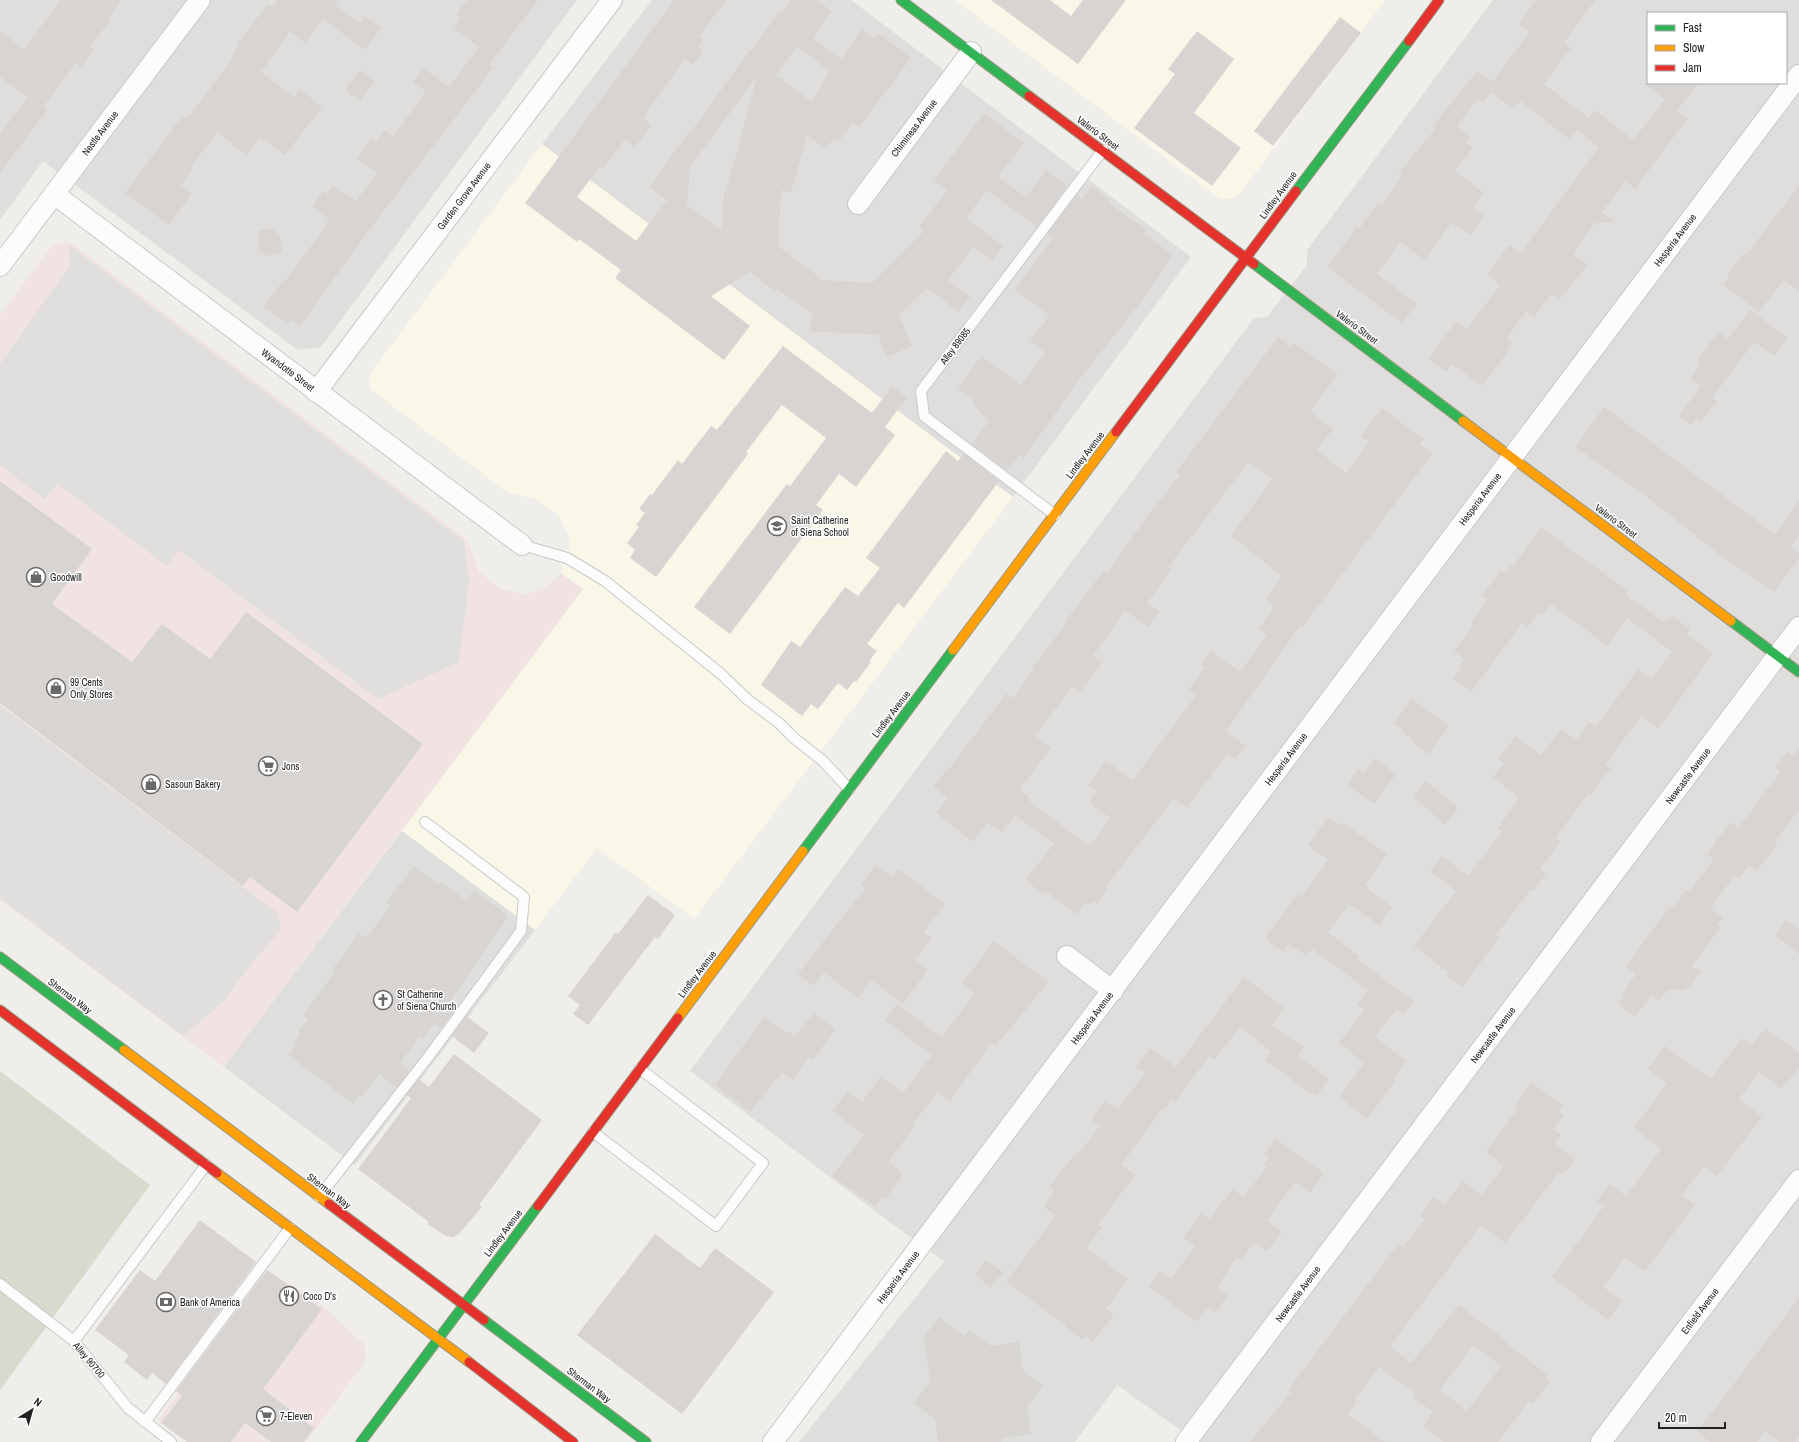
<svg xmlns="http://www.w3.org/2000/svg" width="1799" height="1442" font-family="'Archivo Narrow',sans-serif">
  <rect width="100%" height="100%" fill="#f0eeeb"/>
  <!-- residential -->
  <g fill="#dfdedc" fill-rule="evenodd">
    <polygon points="0,0 577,0 321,347 298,350 43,161 0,220"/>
    <polygon points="652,0 851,0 1191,257 1013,497 542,144"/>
    <path d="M1493 0H1799V1442H1197L895 1226 690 1071 1254 318 1267 317 1307 265V250ZM1648 13H1786V83H1648Z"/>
  </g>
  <!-- commercial -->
  <g fill="#f1e3e1">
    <polygon points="70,242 467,540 479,572 501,589 525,595 546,587 561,573 583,589 224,1067 0,900 0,315 53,244"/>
    <polygon points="270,1272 323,1306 364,1344 366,1352 364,1363 306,1442 187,1442 158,1420"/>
  </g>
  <!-- education -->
  <g fill="#f8f7e8">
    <polygon points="955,0 1385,0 1238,196 1230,199 1220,199"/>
    <polygon points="542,144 1013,497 694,919 597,848 535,930 402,831 583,589 561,573 568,553 570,538 558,515 536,499 508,493 370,389 369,375"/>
  </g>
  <!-- religious -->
  <g fill="#dededc">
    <polygon points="402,831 535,930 355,1165 224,1067"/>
    <polygon points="951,1253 1118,1384 1075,1442 799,1442"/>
  </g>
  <!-- construction -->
  <polygon fill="#d9d9cd" points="0,1071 150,1185 0,1390"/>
  <!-- parking -->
  <g fill="#e0dfde">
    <polygon points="69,245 464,541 469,583 459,662 378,699 179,550 167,566 58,484 44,499 0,465 0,364 70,265"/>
    <polygon points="0,705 279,914 281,930 254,960 223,1002 183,1036 0,898"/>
  </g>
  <!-- building -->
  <g fill="#d7d4d2" fill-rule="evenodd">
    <polygon points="61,0 121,0 109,17 111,19 90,47 94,50 81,67 76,63 43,107 47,110 0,173 0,134 28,97 0,77 0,31 24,49"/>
    <polygon points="278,0 337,0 334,4 360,23 365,16 381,28 365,50 323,19 305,43 290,32 261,72 294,97 300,89 322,107 285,155 260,137 246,155 217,132 191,167 193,168 181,185 192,193 169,225 125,193 182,116 186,119 207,93 234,56 232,55 239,45 237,44 250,27 268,4 273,7"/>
    <polygon points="467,0 538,0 489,65 493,68 369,230 300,326 292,320 288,325 264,307 284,279 284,283 330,220 312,206 323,191 327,194 333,185 356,201 377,173 357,159 371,139 376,142 384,130 393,137 426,91 413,82 423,68 449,87 479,47 454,28 461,18 456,14"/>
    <path d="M674 0H726L699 36 704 40 698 47 703 51 693 65 685 58 643 118 652 125 635 147 625 139 603 169 599 167 577 197 636 241 667 200 649 187 689 132 690 133 750 50 751 51 779 12 781 14 791 0H816L832 11 813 38 841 59 862 29 873 38H876L879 34 911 57 890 88 889 87 859 127 853 123 838 142 833 139 826 149 807 135 791 193 781 190 778 246 823 280 872 283 924 231 919 227 947 190 934 180 984 113 1024 143 998 177 1026 197 1047 170 1067 186 1037 227 987 190 966 218 1003 246 992 261 973 247 948 280 970 297 959 312 927 288 899 315 912 346 887 357 878 335 809 331 813 315 776 288 774 291 750 272 711 296 750 326 724 360 615 278 621 270 579 239 577 242 525 203ZM797 46 829 71 812 102 776 75ZM757 76 726 192H724L722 231 687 205 690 167Z"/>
    <polygon points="991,0 1050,0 1071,16 1083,0 1126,0 1078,64"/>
    <polygon points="1536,0 1595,0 1564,43 1571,48 1544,84 1589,118 1595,110 1633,140 1665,100 1644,83 1698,83 1677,111 1687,119 1635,189 1626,181 1602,212 1615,222 1595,223 1573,254 1588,265 1559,300 1551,294 1534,317 1526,311 1506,339 1512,343 1507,349 1509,350 1482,386 1452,364 1446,372 1428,359 1456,321 1467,329 1500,285 1487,275 1509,245 1521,253 1599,147 1577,130 1569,139 1520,101 1513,109 1491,92 1483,102 1478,98 1457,126 1470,136 1466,143 1473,148 1455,171 1484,193 1473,207 1484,216 1470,235 1452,222 1425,260 1400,242 1377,274 1417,304 1402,323 1327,267 1357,227 1359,229 1378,203 1381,205 1402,176 1398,174 1436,128 1433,126 1477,71 1492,82 1530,32 1519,24"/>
    <polygon points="1340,17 1361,33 1273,146 1254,131"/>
    <polygon points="1197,31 1234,59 1194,113 1241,148 1212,186 1134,128 1175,74 1168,69"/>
    <polygon points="360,70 375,81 360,101 345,90"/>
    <polygon points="1092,186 1110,200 1108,203 1147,230 1144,234 1173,255 1145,297 1078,381 1024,458 1020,455 1007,470 972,444 989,421 972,403 974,400 958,388 981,356 1021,385 1045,353 1030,341 1050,315 1014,290 1053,238 1047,234 1077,195 1082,199"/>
    <polygon points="1799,186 1799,291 1784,280 1759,312 1723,285 1729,278 1727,276 1744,253 1746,255"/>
    <polygon points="272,229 280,235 282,253 266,256 258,249 258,230"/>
    <polygon points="1750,310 1788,338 1774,356 1754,342 1712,398 1717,401 1701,422 1697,419 1691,425 1679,416 1701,386 1690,378 1700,365 1697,363 1699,360 1698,359 1718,332 1728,339"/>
    <path d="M1278 337 1291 347 1294 343 1338 374 1310 411 1333 429 1317 450 1346 473 1369 442 1361 436 1382 408 1423 439 1420 444 1433 453 1302 628 1300 626 1226 731 1245 746 1235 759 1228 753 1187 808 1174 798 1105 888 1107 890 1097 904 1093 901 1090 905 1086 902 1076 914 1045 891 1043 894 1025 880 1054 844 1015 815 1002 832 988 823 973 842 936 813 948 798 933 787 948 768 949 769 1006 694 1013 698 1034 669 1032 668 1067 622V619L1104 570 1107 573 1151 511 1180 475 1176 472ZM1249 462 1272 479 1231 536 1282 576 1265 600 1274 606 1259 629 1267 635 1240 672 1211 651 1201 665 1205 668 1189 689 1196 695 1133 780 1106 761 1088 785 1097 791 1089 802 1110 818 1090 846 1030 802 1031 800 1020 789 1051 748 1035 736 1072 687 1079 693 1102 663 1093 656 1125 610 1148 627 1160 612 1147 603 1172 569 1168 567Z"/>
    <polygon points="783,346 872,413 892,386 907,397 885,427 895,435 856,487 839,474 816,505 823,510 730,634 694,607 787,484 790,486 826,438 782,405 746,452 748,454 656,577 630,558 635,550 627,543 639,527 636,525 645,513 639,509 650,494 652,495 678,460 682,464 711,426 717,430"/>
    <polygon points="1604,407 1775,534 1799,501 1799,535 1791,547 1799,553 1799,558 1774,592 1729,562 1638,490 1575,447"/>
    <polygon points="946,451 958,461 964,454 999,481 904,608 898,603 867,644 877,651 869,661 871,662 856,682 854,681 847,690 838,683 818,709 811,704 802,716 761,685 791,641 800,647 845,587 858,596 880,568 866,558"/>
    <polygon points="0,481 92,549 52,604 132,662 162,624 210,659 246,612 423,744 297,912 250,877 243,886 0,703"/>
    <polygon points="1541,527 1628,591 1625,594 1664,622 1666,618 1669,620 1672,616 1690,629 1687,634 1713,653 1658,729 1641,716 1605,764 1611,768 1590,796 1588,794 1555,838 1561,841 1540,869 1546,874 1533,891 1531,889 1496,935 1499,938 1462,988 1446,975 1448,972 1414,946 1456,891 1430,872 1442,856 1468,876 1502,831 1498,828 1519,798 1493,777 1504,763 1498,759 1516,736 1541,755 1561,729 1576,740 1589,722 1596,727 1638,669 1652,679 1672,652 1627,618 1608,646 1551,604 1542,615 1539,613 1528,627 1522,623 1471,692 1453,678 1462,667 1460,665 1464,659 1454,651 1474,624 1471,622 1488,600 1482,596 1501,570 1505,573 1511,565 1513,566"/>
    <polygon points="1412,699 1449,726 1428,754 1413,743 1414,741 1401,731 1402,729 1394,723"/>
    <polygon points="1799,747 1799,810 1775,841 1778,843 1757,871 1749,865 1739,878 1735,875 1710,908 1723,918 1717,925 1720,928 1692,966 1701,972 1690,986 1684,990 1668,990 1660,1000 1659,998 1658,1000 1652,995 1635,1017 1618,1003 1624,995 1622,994 1636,974 1626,966 1670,906 1672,908 1686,890 1689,892 1714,859 1707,854 1730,822 1738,828 1780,772 1775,768 1787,752 1792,756"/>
    <polygon points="1375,758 1396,774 1374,804 1347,785 1358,769 1364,773"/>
    <polygon points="1426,781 1458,808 1445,825 1414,797"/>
    <polygon points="1328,817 1340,826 1342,822 1387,854 1365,885 1370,889 1369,890 1392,907 1379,925 1349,904 1328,932 1359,956 1357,959 1414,1001 1404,1014 1396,1009 1375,1037 1406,1061 1393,1079 1395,1081 1367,1119 1339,1097 1364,1063 1339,1043 1364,1010 1357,1004 1368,990 1312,949 1307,956 1288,944 1283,952 1265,938 1298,894 1301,897 1328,860 1308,845"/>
    <polygon points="876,865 893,877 898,869 945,904 924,932 932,938 915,960 928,969 903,1004 872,980 858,998 824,972 814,986 798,974 866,887 861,884"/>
    <polygon points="414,866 439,885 441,882 466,901 474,890 507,915 505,917 507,918 449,1003 456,1008 441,1028 434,1023 422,1039 420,1036 400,1063 409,1071 396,1087 379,1074 362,1097 359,1095 353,1104 288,1055 295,1046 293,1045 300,1034 298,1032 308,1019 303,1015 335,972 332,970 359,933 366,938 391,906 386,902"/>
    <polygon points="648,895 675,915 658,939 655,937 588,1025 573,1014 580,1005 568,996 616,932 618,934"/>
    <polygon points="1786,920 1799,930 1799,954 1775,935"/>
    <polygon points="994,941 1048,982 1001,1040 1000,1039 995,1046 991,1043 950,1101 937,1092 913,1124 915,1126 888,1162 903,1174 885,1200 882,1197 875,1206 832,1176 864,1135 832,1111 848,1091 862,1102 881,1076 903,1093 932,1055 885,1020 897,1004 942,1037 975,993 962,984"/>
    <polygon points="1244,977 1285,1008 1272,1025 1304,1047 1298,1056 1329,1079 1317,1096 1310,1093 1265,1060 1271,1051 1240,1027 1214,1060 1209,1056 1175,1102 1172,1099 1164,1110 1162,1109 1121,1165 1135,1175 1098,1224 1102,1227 1087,1248 1128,1279 1106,1309 1114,1314 1093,1342 1086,1336 1083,1340 1065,1327 1066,1325 1006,1282 1056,1216 1044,1207 1054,1191 1049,1187 1075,1154 1079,1153 1100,1126 1091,1120 1105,1100 1118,1109 1145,1073 1136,1067 1150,1048 1176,1067"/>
    <polygon points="814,1013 835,1029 813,1060 809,1057 792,1080 782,1072 750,1112 715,1085 764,1017 786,1033 788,1031 795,1036"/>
    <polygon points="466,1016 489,1033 474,1053 452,1036"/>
    <polygon points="1765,1028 1799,1053 1799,1069 1781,1089 1759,1072 1739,1099 1762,1117 1717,1176 1704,1166 1682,1195 1695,1205 1645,1271 1625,1257 1603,1287 1622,1301 1608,1320 1552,1277 1604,1206 1597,1201 1610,1184 1626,1196 1661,1149 1634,1128 1667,1084 1648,1069 1665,1046 1711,1079 1742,1038 1752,1045"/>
    <polygon points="454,1054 542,1120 479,1205 482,1207 459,1234 453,1237 446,1236 427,1224 429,1222 358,1169 411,1098 407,1095 419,1079 429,1087"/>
    <path d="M1532 1083 1563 1106 1559 1111 1564 1115 1553 1129 1561 1135 1555 1143 1575 1160 1562 1175 1559 1172 1505 1243 1481 1225 1390 1346 1411 1363 1459 1305 1509 1343 1508 1345 1548 1375 1546 1378 1550 1381 1533 1404 1529 1401 1498 1442H1444L1423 1426 1433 1412 1412 1397 1415 1393 1379 1367 1354 1400 1357 1402 1348 1414 1385 1442H1250L1291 1392 1288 1390 1398 1244 1403 1248 1424 1220 1420 1216 1434 1197 1444 1205 1463 1181 1482 1195 1504 1166 1486 1152 1518 1108 1514 1106ZM1473 1345 1501 1366 1467 1411 1440 1390Z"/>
    <polygon points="1276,1139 1324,1173 1310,1193 1295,1182 1267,1220 1282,1232 1267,1251 1254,1242 1242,1259 1236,1258 1217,1287 1228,1295 1215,1313 1208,1308 1197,1322 1149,1287 1160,1271 1171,1279 1195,1246 1183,1238 1201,1213 1209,1219 1233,1189 1243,1197 1267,1167 1264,1165 1269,1158 1264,1155"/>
    <polygon points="200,1220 256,1262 166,1384 152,1373 147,1380 124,1362 129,1355 95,1330 140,1270 155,1281"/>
    <polygon points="655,1234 700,1268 715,1248 774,1292 682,1414 577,1335"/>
    <polygon points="986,1260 1003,1272 991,1288 975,1275"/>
    <polygon points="267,1270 322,1309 263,1389 314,1428 304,1442 271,1442 245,1423 231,1442 187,1442 161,1423 182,1396 176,1391"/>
    <polygon points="1799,1298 1799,1436 1795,1442 1779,1442 1765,1431 1756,1442 1710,1442 1697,1432"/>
    <polygon points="939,1317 965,1336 969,1330 991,1346 1019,1342 1023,1370 1043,1385 1027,1407 1031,1434 1003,1438 1000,1442 938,1442 935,1419 914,1403 930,1382 924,1337"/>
  </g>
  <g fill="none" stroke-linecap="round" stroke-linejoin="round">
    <!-- lane casing -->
    <g stroke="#c9c8c7" stroke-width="12">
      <g id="lane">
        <polyline points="1055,515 924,416 921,391 1103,150"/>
        <polyline points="522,545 567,558 605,581 720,673 747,699 779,723 794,738 823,761 849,789"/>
        <polyline points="593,1132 716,1226 763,1163 640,1069"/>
        <polyline points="319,1197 429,1056 521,931 524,897 425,822"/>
        <polyline points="0,1284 74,1341 128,1408 171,1442"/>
        <polyline points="74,1341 206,1165"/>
        <polyline points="145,1422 290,1228"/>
      </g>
    </g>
    <!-- street casing -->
    <g stroke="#c9c8c7" stroke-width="22">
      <g id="street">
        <polyline points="54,194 522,545"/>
        <polyline points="858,204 971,52"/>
        <polyline points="0,266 200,0"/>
        <polyline points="316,392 612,0"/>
        <polyline points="1067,956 1113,991"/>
        <polyline points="773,1442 1799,75"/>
        <polyline points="1186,1442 1799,627"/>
        <polyline points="1601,1442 1799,1180"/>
      </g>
    </g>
    <!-- fast casing -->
    <g stroke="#999a82" stroke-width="11">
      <g id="fast">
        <polyline points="901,0 1029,96"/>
        <polyline points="1296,191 1409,41"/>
        <polyline points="1254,264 1463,421"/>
        <polyline points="1731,621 1799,672"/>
        <polyline points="803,851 953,650"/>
        <polyline points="0,957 124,1050"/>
        <polyline points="484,1320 646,1442"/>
        <polyline points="361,1442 538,1206"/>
      </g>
    </g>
    <!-- slow casing -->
    <g stroke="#999a82" stroke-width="11">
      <g id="slow">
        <polyline points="1463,421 1731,621"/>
        <polyline points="953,650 1116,432"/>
        <polyline points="678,1018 803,851"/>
        <polyline points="124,1050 329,1204"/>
        <polyline points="217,1173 469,1362"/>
      </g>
    </g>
    <!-- jam casing -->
    <g stroke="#999a82" stroke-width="11">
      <g id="jam">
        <polyline points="1409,41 1439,0"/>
        <polyline points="1029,96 1254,264"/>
        <polyline points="1116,432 1296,191"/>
        <polyline points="0,1010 217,1173"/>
        <polyline points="329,1204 484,1320"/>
        <polyline points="538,1206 678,1018"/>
        <polyline points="469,1362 573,1442"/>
      </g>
    </g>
    <!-- lane -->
    <use href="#lane" stroke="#fdfcfc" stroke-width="10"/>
    <!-- street -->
    <use href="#street" stroke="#fdfcfc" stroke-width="20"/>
    <!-- fast -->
    <use href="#fast" stroke="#30b455" stroke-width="9"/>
    <!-- slow -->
    <use href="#slow" stroke="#ff9f0a" stroke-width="9"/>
    <!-- jam -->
    <use href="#jam" stroke="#e5322d" stroke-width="9"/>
  </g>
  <!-- icons -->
  <defs>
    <g id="school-ring" transform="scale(1)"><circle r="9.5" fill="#fff" stroke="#6a6968" stroke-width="1.5"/><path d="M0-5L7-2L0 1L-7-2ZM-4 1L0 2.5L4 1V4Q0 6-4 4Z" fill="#6a6968"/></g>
    <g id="shop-ring" transform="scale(1)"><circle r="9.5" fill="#fff" stroke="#6a6968" stroke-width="1.5"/><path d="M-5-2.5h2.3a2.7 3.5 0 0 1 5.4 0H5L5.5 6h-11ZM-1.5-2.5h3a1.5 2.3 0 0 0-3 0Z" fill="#6a6968"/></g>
    <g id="supermarket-ring" transform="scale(1)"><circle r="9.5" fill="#fff" stroke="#6a6968" stroke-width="1.5"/><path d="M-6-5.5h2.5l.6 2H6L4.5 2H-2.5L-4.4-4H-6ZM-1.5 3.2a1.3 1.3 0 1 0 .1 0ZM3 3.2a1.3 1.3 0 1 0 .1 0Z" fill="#6a6968"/></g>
    <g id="church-ring" transform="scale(1)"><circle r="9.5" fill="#fff" stroke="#6a6968" stroke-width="1.5"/><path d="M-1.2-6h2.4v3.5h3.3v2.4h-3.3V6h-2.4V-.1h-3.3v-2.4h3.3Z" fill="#6a6968"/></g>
    <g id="restaurant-ring" transform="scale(1)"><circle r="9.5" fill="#fff" stroke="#6a6968" stroke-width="1.5"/><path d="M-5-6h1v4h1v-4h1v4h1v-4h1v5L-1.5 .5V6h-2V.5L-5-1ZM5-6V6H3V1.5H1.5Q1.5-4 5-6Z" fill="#6a6968"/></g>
    <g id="bank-ring" transform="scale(1)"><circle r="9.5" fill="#fff" stroke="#6a6968" stroke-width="1.5"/><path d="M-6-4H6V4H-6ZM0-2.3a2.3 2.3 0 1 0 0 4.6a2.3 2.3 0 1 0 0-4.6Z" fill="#6a6968"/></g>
  </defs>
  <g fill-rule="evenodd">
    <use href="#school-ring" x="777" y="526"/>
    <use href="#shop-ring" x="36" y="577"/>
    <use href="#shop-ring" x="56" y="688"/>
    <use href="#supermarket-ring" x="268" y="766"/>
    <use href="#shop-ring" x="151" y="784"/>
    <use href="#church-ring" x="383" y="1000"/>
    <use href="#restaurant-ring" x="289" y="1296"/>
    <use href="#bank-ring" x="166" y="1302"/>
    <use href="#supermarket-ring" x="266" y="1416"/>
  </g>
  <g text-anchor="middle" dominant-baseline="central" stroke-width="3" stroke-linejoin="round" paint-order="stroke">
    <!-- street labels -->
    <g font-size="10" fill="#222" stroke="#fff">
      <text transform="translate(914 128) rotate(-53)">Chimineas Avenue</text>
      <text transform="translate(100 133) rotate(-53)">Nestle Avenue</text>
      <text transform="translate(1098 133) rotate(37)">Valerio Street</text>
      <text transform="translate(1278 195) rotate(-54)">Lindley Avenue</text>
      <text transform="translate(464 196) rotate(-53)">Garden Grove Avenue</text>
      <text transform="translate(1675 240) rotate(-53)">Hesperia Avenue</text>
      <text transform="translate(1357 327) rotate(37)">Valerio Street</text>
      <text transform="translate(955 346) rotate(-53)">Alley 89085</text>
      <text transform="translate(288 370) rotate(37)">Wyandotte Street</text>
      <text transform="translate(1085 455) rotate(-53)">Lindley Avenue</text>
      <text transform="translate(1480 499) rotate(-53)">Hesperia Avenue</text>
      <text transform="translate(1616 521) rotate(37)">Valerio Street</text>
      <text transform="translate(891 714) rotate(-53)">Lindley Avenue</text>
      <text transform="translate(1286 759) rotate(-53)">Hesperia Avenue</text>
      <text transform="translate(1688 776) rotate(-53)">Newcastle Avenue</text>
      <text transform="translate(697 974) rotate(-53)">Lindley Avenue</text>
      <text transform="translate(70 996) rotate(37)">Sherman Way</text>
      <text transform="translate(1092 1018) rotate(-53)">Hesperia Avenue</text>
      <text transform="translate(1493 1035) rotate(-53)">Newcastle Avenue</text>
      <text transform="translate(329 1191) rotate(37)">Sherman Way</text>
      <text transform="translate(503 1233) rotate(-53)">Lindley Avenue</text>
      <text transform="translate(898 1277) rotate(-53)">Hesperia Avenue</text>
      <text transform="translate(1298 1294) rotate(-53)">Newcastle Avenue</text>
      <text transform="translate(1700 1311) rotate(-53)">Enfield Avenue</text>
      <text transform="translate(89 1360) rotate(50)">Alley 90700</text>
      <text transform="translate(589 1385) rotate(37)">Sherman Way</text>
    </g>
    <!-- poi labels -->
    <g font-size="10" fill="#222" stroke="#fff" text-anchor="start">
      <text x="791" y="520">Saint Catherine<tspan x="791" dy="12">of Siena School</tspan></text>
      <text x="50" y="577">Goodwill</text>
      <text x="70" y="682">99 Cents<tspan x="70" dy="12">Only Stores</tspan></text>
      <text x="282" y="766">Jons</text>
      <text x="165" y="784">Sasoun Bakery</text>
      <text x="397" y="994">St Catherine<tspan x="397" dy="12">of Siena Church</tspan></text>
      <text x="303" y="1296">Coco D's</text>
      <text x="180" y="1302">Bank of America</text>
      <text x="280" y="1416">7-Eleven</text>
    </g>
  </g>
  <!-- legend -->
  <rect x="1647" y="12" width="140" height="72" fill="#ffffff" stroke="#a7a7a7"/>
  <rect x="1655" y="25" width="20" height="6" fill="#30b455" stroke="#a7a7a7"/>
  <text x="1683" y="32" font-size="12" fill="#222222">Fast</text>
  <rect x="1655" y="45" width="20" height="6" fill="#ff9f0a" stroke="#a7a7a7"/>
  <text x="1683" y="52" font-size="12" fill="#222222">Slow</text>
  <rect x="1655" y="65" width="20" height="6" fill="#e5322d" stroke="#a7a7a7"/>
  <text x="1683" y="72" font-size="12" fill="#222222">Jam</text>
  <!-- north arrow -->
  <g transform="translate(32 1410) rotate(37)" stroke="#ffffff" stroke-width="3" paint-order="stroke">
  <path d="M0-3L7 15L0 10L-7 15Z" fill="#222222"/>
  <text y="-6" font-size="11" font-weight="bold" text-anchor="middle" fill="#222222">N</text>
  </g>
  <!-- scale -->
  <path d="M1659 1422v6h66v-6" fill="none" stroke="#222222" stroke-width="2"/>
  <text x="1665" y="1422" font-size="12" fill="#222222" stroke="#ffffff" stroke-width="3" paint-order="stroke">20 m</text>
</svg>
